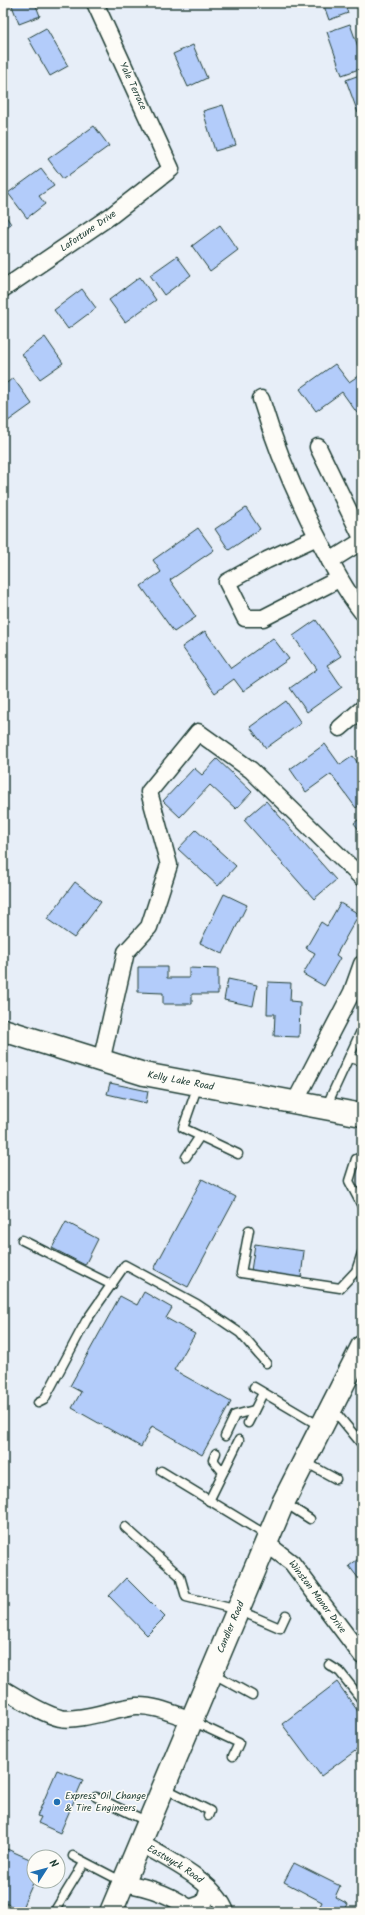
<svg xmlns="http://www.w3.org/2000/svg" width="365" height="1915" font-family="Kalam,sans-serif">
  <rect width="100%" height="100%" fill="#e7eef8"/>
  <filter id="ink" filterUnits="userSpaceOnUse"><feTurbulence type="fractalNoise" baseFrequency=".025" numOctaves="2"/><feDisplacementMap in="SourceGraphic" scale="8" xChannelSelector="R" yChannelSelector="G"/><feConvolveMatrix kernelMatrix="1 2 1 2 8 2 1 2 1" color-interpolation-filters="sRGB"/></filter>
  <g filter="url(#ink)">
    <!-- building -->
    <g fill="#b3ccfa" stroke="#1f3d34">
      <polygon points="11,3 35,3 40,16 19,24"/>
      <polygon points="323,3 344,3 348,13 329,20"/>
      <polygon points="350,24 362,58 362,68 342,75 327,32"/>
      <polygon points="46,28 68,66 50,76 28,38"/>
      <polygon points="193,45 207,78 188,87 173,54"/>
      <polygon points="362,74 362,112 358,113 346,80"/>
      <polygon points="223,105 236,145 215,151 203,111"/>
      <polygon points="94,126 109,146 63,179 48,159"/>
      <polygon points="41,169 54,186 39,196 45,204 27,218 8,193"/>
      <polygon points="3,212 11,224 3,230"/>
      <polygon points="220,225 238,250 210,271 192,246"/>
      <polygon points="177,256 191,275 164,295 150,275"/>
      <polygon points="140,277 156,300 125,322 109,300"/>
      <polygon points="82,289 96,308 68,329 54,310"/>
      <polygon points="45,337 63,363 40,379 22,354"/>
      <polygon points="335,364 349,382 361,374 362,375 362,420 342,392 316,411 300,389"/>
      <polygon points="13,378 32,404 4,424 3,422 3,386"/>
      <polygon points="246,508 260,529 229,550 215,529"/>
      <polygon points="198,528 214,550 170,580 196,617 174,632 141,586 161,572 153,560"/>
      <polygon points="316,620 341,656 327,665 342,687 307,712 290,688 317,669 293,636"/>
      <polygon points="205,631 231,668 273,638 289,659 243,691 234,679 215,693 182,647"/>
      <polygon points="286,701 301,723 266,748 250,727"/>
      <polygon points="325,744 340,765 353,756 362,769 362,803 356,808 331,774 306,792 290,769"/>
      <polygon points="217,759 252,792 236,809 210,785 180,817 163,801 194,768 202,775"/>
      <polygon points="266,801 336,880 314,899 244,820"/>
      <polygon points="362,817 362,834 354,823"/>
      <polygon points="196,830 236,866 218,886 178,849"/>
      <polygon points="75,882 101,902 74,938 47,919"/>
      <polygon points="224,894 247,905 223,954 200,943"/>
      <polygon points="340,903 359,914 336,955 340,958 324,986 303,974 315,953 306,948 321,922 327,926"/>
      <polygon points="138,967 167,967 167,978 189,978 189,968 218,969 218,994 192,994 192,1004 163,1004 163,993 138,992"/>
      <polygon points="228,979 257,985 253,1006 224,1000"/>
      <polygon points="268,982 291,983 290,1001 300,1002 299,1037 274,1036 275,1014 267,1014"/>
      <polygon points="110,1083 148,1091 146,1103 107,1094"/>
      <polygon points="202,1179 236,1197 188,1287 154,1269"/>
      <polygon points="66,1222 98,1239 85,1265 52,1248"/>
      <polygon points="255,1244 304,1251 301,1278 251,1271"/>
      <polygon points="144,1292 172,1308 166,1318 195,1334 174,1370 231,1402 202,1455 152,1426 141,1447 72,1408 81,1392 70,1386 120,1296 137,1305"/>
      <polygon points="362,1556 362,1583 349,1566"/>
      <polygon points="126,1578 165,1617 147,1635 109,1596"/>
      <polygon points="337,1682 362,1717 362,1746 321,1776 282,1724"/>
      <polygon points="57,1770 83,1780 60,1833 38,1823 41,1817 37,1816"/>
      <polygon points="7,1849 34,1861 34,1881 21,1910 3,1902 3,1857"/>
      <polygon points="294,1863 340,1886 335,1897 348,1904 344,1912 317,1912 322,1902 284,1882"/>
    </g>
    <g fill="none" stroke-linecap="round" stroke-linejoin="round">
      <!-- lane casing -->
      <g stroke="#1f3d34" stroke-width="11">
        <g id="lane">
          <polyline points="349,1058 362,1061"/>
          <polyline points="198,1085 183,1128 238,1154"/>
          <polyline points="326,1107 362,1029"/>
          <polyline points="186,1157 200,1136"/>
          <polyline points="362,1157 356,1159 349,1181 362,1206"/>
          <polyline points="249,1230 241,1273 340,1288 356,1271 362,1253"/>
          <polyline points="22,1240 112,1285"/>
          <polyline points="254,1387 320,1426"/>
          <polyline points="38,1403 44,1400 86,1321 125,1265 197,1304 240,1333 266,1363"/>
          <polyline points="332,1408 360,1442"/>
          <polyline points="248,1423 263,1393"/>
          <polyline points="225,1436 235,1415 254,1410"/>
          <polyline points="216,1453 213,1460 223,1472"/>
          <polyline points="305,1462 336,1479"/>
          <polyline points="161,1471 268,1536"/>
          <polyline points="209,1501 239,1440"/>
          <polyline points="285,1503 310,1519"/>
          <polyline points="125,1527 180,1576 186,1597 238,1610 280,1628 286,1615"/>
          <polyline points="329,1665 340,1672 362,1700"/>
          <polyline points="212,1673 252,1695"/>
          <polyline points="192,1721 239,1743 233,1756"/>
          <polyline points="164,1788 210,1811 208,1816"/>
          <polyline points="96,1797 148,1822"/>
          <polyline points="73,1856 123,1882"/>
          <polyline points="54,1912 84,1863"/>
        </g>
      </g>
      <!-- street casing -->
      <g stroke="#1f3d34" stroke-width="19">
        <g id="street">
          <path id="s1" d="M3 289 112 215 171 169 95 3"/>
          <path d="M261 399C276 449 296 496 320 542 333 567 345 590 362 612"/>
          <polyline points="318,447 362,538"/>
          <polyline points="317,537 267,560 227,582 245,618 263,618 339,579"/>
          <polyline points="330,561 362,541"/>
          <polyline points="340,728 362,709"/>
          <polyline points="101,1062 126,952 149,927 169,865 149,792 198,732 251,770 362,878"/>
          <polyline points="295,1102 352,992 362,964"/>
          <path id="s2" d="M266 1543 292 1563 362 1656"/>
          <path d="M3 1689C21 1699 40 1713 60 1718 80 1722 114 1708 136 1706 155 1705 174 1714 192 1720"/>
          <path id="s3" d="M140 1843C167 1859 215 1881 226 1912"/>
          <path d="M123 1883C150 1887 173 1895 194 1912"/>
          <polyline points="190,1908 204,1903 209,1888"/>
        </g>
      </g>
      <!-- secondary casing -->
      <g stroke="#1f3d34" stroke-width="25">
        <g id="secondary">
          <path id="s4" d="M3 1030 144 1074 362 1115"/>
          <path id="s5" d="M111 1912 282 1505 362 1347"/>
        </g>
      </g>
      <!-- lane -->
      <use href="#lane" stroke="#fdfcf7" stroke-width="8"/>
      <!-- street -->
      <use href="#street" stroke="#fdfcf7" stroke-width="16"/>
      <!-- secondary -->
      <use href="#secondary" stroke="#fdfcf7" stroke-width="22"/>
    </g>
  </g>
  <!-- markers -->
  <circle fill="#1f6fb2" stroke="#fdfcf7" stroke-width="1.5" cx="57" cy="1802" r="4"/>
  <g text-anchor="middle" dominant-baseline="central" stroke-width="3" stroke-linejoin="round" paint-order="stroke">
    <!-- street labels -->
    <g font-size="10" fill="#1f3d34" stroke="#fdfcf7">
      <text transform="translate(133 86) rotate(65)">Yale Terrace</text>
      <text stroke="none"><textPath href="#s1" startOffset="103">Lafortune Drive</textPath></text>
      <text stroke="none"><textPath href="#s4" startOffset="185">Kelly Lake Road</textPath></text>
      <text stroke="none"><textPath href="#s2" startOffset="75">Winston Manor Drive</textPath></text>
      <text stroke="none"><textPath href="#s5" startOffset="309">Candler Road</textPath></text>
      <text stroke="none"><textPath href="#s3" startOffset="41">Eastwyck Road</textPath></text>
    </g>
    <!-- poi labels -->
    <g font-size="10" fill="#1f3d34" stroke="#fdfcf7" text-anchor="start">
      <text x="65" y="1796">Express Oil Change<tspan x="65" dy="12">&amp; Tire Engineers</tspan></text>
    </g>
  </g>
  <!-- margin -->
  <rect width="365" height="1915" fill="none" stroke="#fdfcf7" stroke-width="16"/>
  <rect x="8" y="8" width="349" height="1899" fill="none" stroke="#1f3d34" stroke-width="1.5" filter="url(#ink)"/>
  <!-- north arrow -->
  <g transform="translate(46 1869) rotate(54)"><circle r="19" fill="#fdfcf7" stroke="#a4b0a9"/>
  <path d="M0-3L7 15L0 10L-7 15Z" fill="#1f6fb2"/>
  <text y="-6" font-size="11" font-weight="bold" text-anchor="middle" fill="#1f3d34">N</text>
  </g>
</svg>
